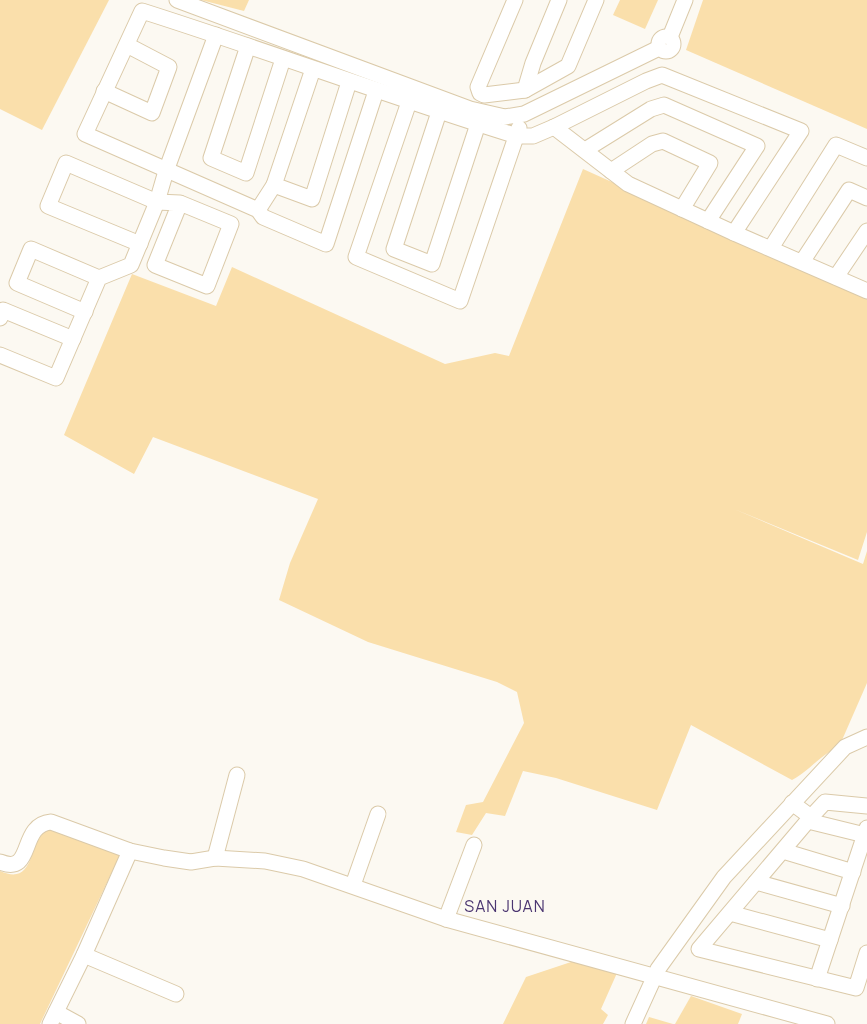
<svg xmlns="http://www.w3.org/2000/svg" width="867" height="1024" font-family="Manrope,sans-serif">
  <rect width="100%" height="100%" fill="#fcf9f2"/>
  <!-- green -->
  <g fill="#fadfab">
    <polygon points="0,0 109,0 42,130 0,109"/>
    <polygon points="201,0 249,0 244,11"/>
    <polygon points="620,0 658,0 645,29 613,15"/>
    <polygon points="703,0 867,0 867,129 686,50"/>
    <path d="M583 169 867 297V532L858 560 734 509 863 564 867 551V683L839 747C818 756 811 770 792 780L691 725 657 810 556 778 523 771 505 816 486 813 472 835 456 832 466 805 483 802 524 723 517 692 497 682 368 642 279 600 290 563 318 499 153 437 134 474 64 435 132 274 216 306 232 267 445 364 495 353 509 356Z"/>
    <path d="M57 826 121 853 40 1024H0V871C33 886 29 848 43 833 46 830 53 828 57 826Z"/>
    <polygon points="577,960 617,973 601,1009 608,1015 603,1024 503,1024 526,977"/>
    <polygon points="691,996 742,1014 738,1024 675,1024"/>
    <polygon points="649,1017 673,1024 646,1024"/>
  </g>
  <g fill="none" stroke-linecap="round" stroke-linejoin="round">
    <!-- minor casing -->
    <g stroke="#dbcaa9" stroke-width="17">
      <g id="minor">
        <polyline points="177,0 470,109 505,117 524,114 659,48"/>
        <polyline points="515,0 478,87 480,93 484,95 525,90 568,66 596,0"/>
        <circle cx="666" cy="44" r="7"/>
        <polyline points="670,37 685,0"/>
        <polyline points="248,46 211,158 246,173 283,59"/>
        <polyline points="313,69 274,185 312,199 349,82"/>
        <polyline points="525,90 533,63 559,0"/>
        <polyline points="104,91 152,113 169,67 127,45"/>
        <path d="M376 91 326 244 263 217 258 210 85 134 142 11C268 51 391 97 517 136H533L554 127 646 81 662 75 801 131 734 233"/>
        <polyline points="409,102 356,257 460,301 519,128"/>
        <polyline points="439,112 394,249 432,264 478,124"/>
        <polyline points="554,127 628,184 734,233 867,291"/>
        <polyline points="585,150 651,109 664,105 757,146 708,221"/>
        <polyline points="611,171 652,144 663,141 710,163 682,209"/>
        <polyline points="258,210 274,185"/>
        <polyline points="140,244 48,206 66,163 157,202 180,203 231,224 207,286 155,265 180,203"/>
        <polyline points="771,248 836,145 867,158"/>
        <polyline points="802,262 849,190 867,198"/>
        <polyline points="836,277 867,231"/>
        <polyline points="85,312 17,283 31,249 99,278"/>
        <polyline points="0,318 3,310 73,339"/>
        <polyline points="0,355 56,378 99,278 131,265 157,202 166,171 216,35"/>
        <polyline points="792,803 811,817 825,802 867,806"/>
        <polyline points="811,817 699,949 856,988 867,953"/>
        <polyline points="808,821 865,835"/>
        <polyline points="783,851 853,872"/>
        <polyline points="215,858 237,775"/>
        <path d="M0 862C35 876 18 825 51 822L130 851 164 858 191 862 215 858 265 861 303 869 446 919 827 1024"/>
        <polyline points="756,882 842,906"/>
        <polyline points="353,885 378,814"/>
        <polyline points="730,913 830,940"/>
        <polyline points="446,919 474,845"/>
        <polyline points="84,955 176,994"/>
        <polyline points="817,979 867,828"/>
        <polyline points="56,1012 78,1024"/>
        <polyline points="50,1024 84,955 130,851"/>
        <polyline points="633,1024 658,969 724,877 845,747 867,737"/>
      </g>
    </g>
    <!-- minor -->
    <use href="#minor" stroke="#fff" stroke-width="15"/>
  </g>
  <g text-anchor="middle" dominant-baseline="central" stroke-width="4" stroke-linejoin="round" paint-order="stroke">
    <!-- quarter labels -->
    <g font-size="16" letter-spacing="1" fill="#4b3571" stroke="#fcf9f2">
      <text x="505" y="906">SAN JUAN</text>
    </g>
  </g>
</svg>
